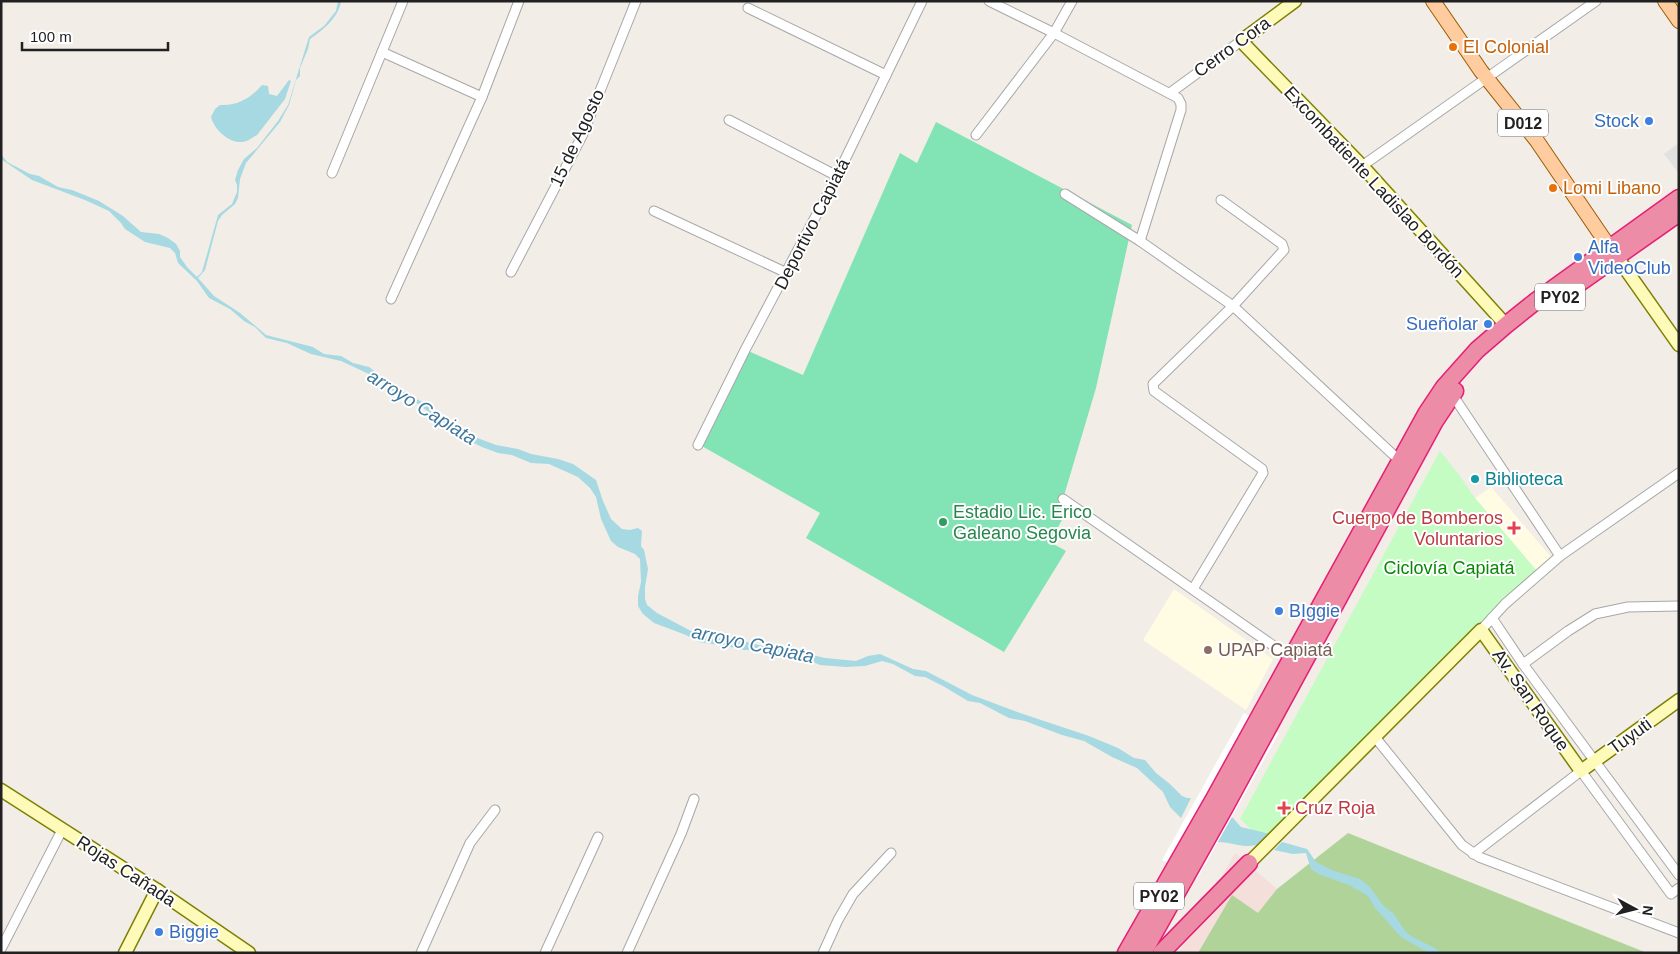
<svg xmlns="http://www.w3.org/2000/svg" width="1680" height="954" font-family="Arial,sans-serif">
  <rect width="100%" height="100%" fill="#f2ede7"/>
  <!-- education -->
  <g fill="#fffce3">
    <polygon points="1491,487 1552,558 1537,571 1475,498"/>
    <polygon points="1174,589 1273,659 1246,710 1143,640"/>
  </g>
  <!-- military -->
  <polygon fill="#f4dfda" points="1235,853 1352,953 1178,953"/>
  <!-- forest -->
  <polygon fill="#b0d39a" points="1348,833 1647,953 1198,953 1232,895 1258,913 1277,889"/>
  <!-- park -->
  <polygon fill="#c4fcc3" points="1440,451 1457,472 1475,498 1537,571 1265,842 1240,819"/>
  <!-- pitch -->
  <polygon fill="#82e4b5" points="936,122 1132,225 1096,388 1063,499 1063,518 1050,542 1066,551 1004,652 806,538 820,513 700,445 746,350 803,375 900,153 917,163"/>
  <!-- parking -->
  <polygon fill="#e1e1e1" points="1679,143 1679,174 1664,154"/>
  <!-- water -->
  <g fill="#a6d9e1">
    <path d="M338 1 341 2C338 18 323 30 310 39L308 49 300 68V76L296 80 289 105 280 122 246 163 240 179 238 198 235 204 222 215 218 221 205 270 198 278 214 296 240 313 266 335 313 347 324 354 341 356 353 363 369 367 395 387 424 403 447 423 464 433 496 445 518 449 531 454 558 459 573 464 596 480 603 501 611 519 622 529 630 530 638 528 642 531 641 546 644 550 648 569 645 587V599L647 605 657 613 691 631 714 638 738 640 767 647 787 649 825 658 856 661 868 656 880 654 913 669 926 671 972 695 1023 714 1089 736 1118 748 1134 758 1145 760 1156 773 1170 784 1182 796 1187 798H1191L1181 818 1170 807 1163 792 1137 768 1112 757 1084 741 1062 735 1025 721 1009 718 980 703 968 701 943 686 925 677 915 676 893 664 882 661 865 666 846 667 820 665 796 655 758 650H744L726 646 699 642 686 635 654 623 643 614 638 606V596L641 582 640 559 635 554 618 547 611 541 601 519 596 497 590 488 578 477 549 464 531 463 512 455 498 453 482 447 466 439 415 402 394 392 369 374 341 361 311 354 287 343 266 338 255 327 244 321 230 309 209 298 197 281 178 263 175 253 170 248 145 242 125 229 121 223 109 211 85 200 32 180 1 159V154L7 162 30 174 39 176 58 187 72 190 99 201 123 216 141 232 159 234 168 238 176 244 180 251V257L187 267 197 277 202 272 218 215 232 204 237 192V185L235 180 238 170 244 159 257 148 278 121 288 105 309 37 324 26 336 11Z"/>
    <path d="M289 80 291 81 285 99 257 135C252 138 247 142 242 142 228 143 214 129 211 117L215 109 220 105C238 106 251 98 262 85L268 86 269 94 277 96Z"/>
    <path d="M1232 817 1241 827 1274 835C1251 854 1242 843 1217 842Z"/>
    <polygon points="1282,842 1307,849 1316,862 1334,871 1360,879 1369,886 1382,904 1394,914 1405,931 1411,936 1444,953 1429,953 1401,937 1375,908 1368,896 1349,885 1318,874 1311,869 1306,853 1293,854 1274,850"/>
  </g>
  <!-- pier -->
  <polygon fill="#fff" points="1244,713 1279,733 1197,879 1162,860"/>
  <g fill="none" stroke-linecap="round" stroke-linejoin="round">
    <!-- street casing -->
    <g stroke="#a8a8a8" stroke-width="11">
      <g id="street">
        <polyline points="989,1 1054,33 1178,98 1181,104 1181,110 1140,241"/>
        <polyline points="748,8 886,75"/>
        <polyline points="382,52 482,97"/>
        <polyline points="1170,93 1241,41"/>
        <polyline points="729,120 837,176"/>
        <polyline points="976,135 1054,33 1072,1"/>
        <polyline points="1362,166 1596,1"/>
        <polyline points="332,173 403,1"/>
        <polyline points="1065,194 1140,241 1233,306 1400,461"/>
        <polyline points="654,211 787,273"/>
        <polyline points="511,272 582,136 636,1"/>
        <polyline points="391,299 482,97 519,1"/>
        <polyline points="1452,394 1560,556"/>
        <polyline points="698,445 745,350 837,176 922,1"/>
        <polyline points="1063,499 1291,658"/>
        <polyline points="1193,589 1263,473 1262,469 1154,391 1153,384 1233,306 1284,250 1282,244 1221,200"/>
        <polyline points="1492,618 1523,664 1679,875"/>
        <polyline points="1481,630 1505,604 1560,556 1679,473"/>
        <polyline points="1523,664 1568,631 1595,614 1628,607 1679,606"/>
        <polyline points="1375,737 1462,845 1479,857 1679,933"/>
        <polyline points="1473,854 1581,771 1671,894 1679,888"/>
        <polyline points="1,949 62,830"/>
        <polyline points="421,953 470,843 495,810"/>
        <polyline points="545,953 598,837"/>
        <polyline points="627,953 681,834 694,799"/>
        <polyline points="823,953 838,920 853,894 891,853"/>
      </g>
    </g>
    <!-- secondary casing -->
    <g stroke="#7e8000" stroke-width="15">
      <g id="secondary">
        <polyline points="1295,1 1241,41 1364,168 1506,325"/>
        <polyline points="1617,257 1679,345"/>
        <polyline points="1,790 157,890 249,953"/>
        <polyline points="1249,863 1481,630 1581,771 1679,700"/>
        <polyline points="125,953 157,890"/>
      </g>
    </g>
    <!-- primary casing -->
    <g stroke="#9e5a00" stroke-width="16">
      <g id="primary">
        <polyline points="1433,1 1481,71 1537,141 1616,257"/>
        <polyline points="1665,1 1679,21"/>
      </g>
    </g>
    <!-- highway casing -->
    <g stroke="#e51f76" stroke-width="19">
      <g id="highway">
        <polyline points="1554,301 1679,213"/>
        <polyline points="1126,953 1214,799 1426,414 1444,387 1477,350 1506,325 1536,301 1679,198"/>
        <polyline points="1143,953 1225,807 1435,421 1455,391"/>
        <polyline points="1161,953 1249,863"/>
      </g>
    </g>
    <!-- street -->
    <use href="#street" stroke="#fff" stroke-width="9"/>
    <!-- secondary -->
    <use href="#secondary" stroke="#fdfaba" stroke-width="12"/>
    <!-- primary -->
    <use href="#primary" stroke="#ffcc9f" stroke-width="14"/>
    <!-- highway -->
    <use href="#highway" stroke="#ec8ca7" stroke-width="16"/>
  </g>
  <!-- markers -->
  <g fill="#e8710a" stroke="#fff" stroke-width="2">
    <circle cx="1453" cy="47" r="5"/>
    <circle cx="1553" cy="188" r="5"/>
  </g>
  <g fill="#3f7fe0" stroke="#fff" stroke-width="2">
    <circle cx="1649" cy="121" r="5"/>
    <circle cx="1578" cy="257" r="5"/>
    <circle cx="1488" cy="324" r="5"/>
    <circle cx="1279" cy="611" r="5"/>
    <circle cx="159" cy="932" r="5"/>
  </g>
  <circle fill="#0f9aa8" stroke="#fff" stroke-width="2" cx="1475" cy="479" r="5"/>
  <circle fill="#2e9e5b" stroke="#fff" stroke-width="2" cx="943" cy="522" r="5"/>
  <g fill="#e0444e" stroke="#fff" stroke-width="2">
    <path d="M1511.5 520.5h5v5h5v5h-5v5h-5v-5h-5v-5h5z"/>
    <path d="M1281.5 800.5h5v5h5v5h-5v5h-5v-5h-5v-5h5z"/>
  </g>
  <circle fill="#8d6e63" stroke="#fff" stroke-width="2" cx="1208" cy="650" r="5"/>
  <g text-anchor="middle" dominant-baseline="central" stroke-width="4" stroke-linejoin="round" paint-order="stroke">
    <!-- shield labels -->
    <g fill="#fff" stroke="#646464" stroke-width="1">
      <rect x="1498" y="109.5" width="50" height="27" rx="4"/>
      <rect x="1535" y="283.5" width="50" height="27" rx="4"/>
      <rect x="1134" y="882.5" width="50" height="27" rx="4"/>
    </g>
    <g font-size="16" font-weight="bold" fill="#212121">
      <text x="1523" y="123">D012</text>
      <text x="1560" y="297">PY02</text>
      <text x="1159" y="896">PY02</text>
    </g>
    <!-- street labels -->
    <g font-size="18" fill="#212121" stroke="#fff">
      <text transform="translate(1232 47) rotate(-36)">Cerro Cora</text>
      <text transform="translate(577 138) rotate(-65)">15 de Agosto</text>
      <text transform="translate(1374 182) rotate(47)">Excombatiente Ladislao Bordón</text>
      <text transform="translate(812 224) rotate(-63)">Deportivo Capiatá</text>
      <text transform="translate(1531 700) rotate(55)">Av. San Roque</text>
      <text transform="translate(1630 736) rotate(-36)">Tuyuti</text>
      <text transform="translate(126 871) rotate(33)">Rojas Cañada</text>
    </g>
    <!-- food labels -->
    <g font-size="18" fill="#c56008" stroke="#fff" text-anchor="start">
      <text x="1463" y="47">El Colonial</text>
      <text x="1563" y="188">Lomi Libano</text>
    </g>
    <!-- shop labels -->
    <g font-size="18" fill="#366cbe" stroke="#fff" text-anchor="start">
      <text x="1639" y="121" text-anchor="end">Stock</text>
      <text x="1588" y="247">Alfa<tspan x="1588" dy="21">VideoClub</tspan></text>
      <text x="1478" y="324" text-anchor="end">Sueñolar</text>
      <text x="1289" y="611">BIggie</text>
      <text x="169" y="932">Biggie</text>
    </g>
    <!-- culture labels -->
    <g font-size="18" fill="#0d838f" stroke="#fff" text-anchor="start">
      <text x="1485" y="479">Biblioteca</text>
    </g>
    <!-- leisure labels -->
    <g font-size="18" fill="#27864d" stroke="#fff" text-anchor="start">
      <text x="953" y="512">Estadio Lic. Erico<tspan x="953" dy="21">Galeano Segovia</tspan></text>
    </g>
    <!-- health labels -->
    <g font-size="18" fill="#be3a42" stroke="#fff" text-anchor="end">
      <text x="1503" y="518">Cuerpo de Bomberos<tspan x="1503" dy="21">Voluntarios</tspan></text>
      <text x="1295" y="808" text-anchor="start">Cruz Roja</text>
    </g>
    <!-- park labels -->
    <g font-size="18" fill="#088806" stroke="#fff">
      <text x="1449" y="568">Ciclovía Capiatá</text>
    </g>
    <!-- education labels -->
    <g font-size="18" fill="#785e54" stroke="#fff" text-anchor="start">
      <text x="1218" y="650">UPAP Capiatá</text>
    </g>
    <!-- water labels -->
    <g font-size="19" font-style="italic" fill="#3f789e" stroke="#fff">
      <text transform="translate(422 407) rotate(32)">arroyo Capiata</text>
      <text transform="translate(753 644) rotate(12)">arroyo Capiata</text>
    </g>
  </g>
  <!-- border -->
  <rect width="1680" height="954" fill="none" stroke="#212121" stroke-width="5"/>
  <!-- north arrow -->
  <g transform="translate(1635 909) rotate(97)" stroke="#ffffff" stroke-width="4" paint-order="stroke">
  <path d="M0-4L9 19L0 12L-9 19Z" fill="#212121"/>
  <text y="-8" font-size="14" font-weight="bold" text-anchor="middle" fill="#212121">N</text>
  </g>
  <!-- scale -->
  <path d="M22 42v8h146v-8" fill="none" stroke="#212121" stroke-width="2.5"/>
  <text x="30" y="42" font-size="15" fill="#212121" stroke="#ffffff" stroke-width="4" paint-order="stroke">100 m</text>
</svg>
